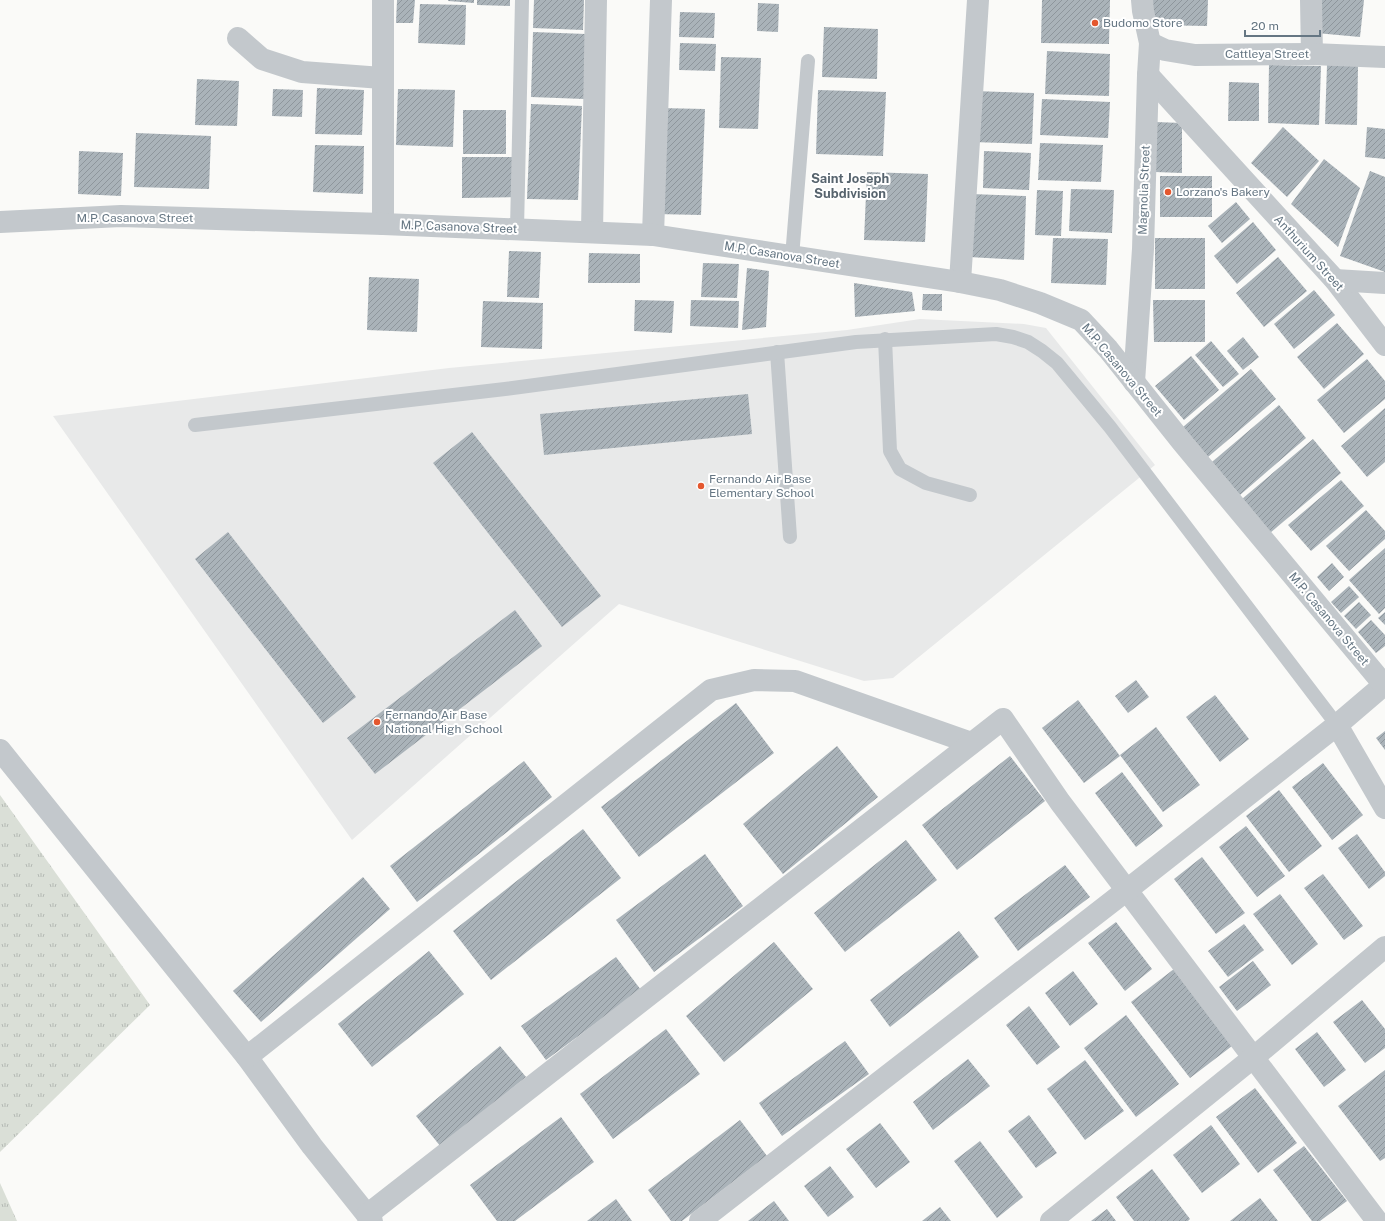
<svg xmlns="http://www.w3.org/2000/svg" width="1385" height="1221" font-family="'Public Sans',sans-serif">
  <defs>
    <pattern id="grass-tufts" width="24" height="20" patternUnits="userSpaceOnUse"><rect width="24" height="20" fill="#dadfd7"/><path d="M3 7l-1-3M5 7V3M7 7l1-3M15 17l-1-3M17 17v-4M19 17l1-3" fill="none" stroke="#b4b9b4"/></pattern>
    <pattern id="building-hatch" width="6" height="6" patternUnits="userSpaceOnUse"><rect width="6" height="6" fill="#aab3b9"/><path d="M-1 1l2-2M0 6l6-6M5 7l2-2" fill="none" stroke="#8e969c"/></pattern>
  </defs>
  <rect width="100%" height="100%" fill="#fafaf8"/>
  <!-- built -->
  <polygon fill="#e8e9e9" points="920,319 1024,324 1046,328 1155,465 893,678 864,681 619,604 352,840 53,416 449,368 847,330"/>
  <!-- grass -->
  <g fill="url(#grass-tufts)">
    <polygon points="0,795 150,1005 0,1152"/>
    <polygon points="0,1183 17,1221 0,1221"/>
  </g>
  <!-- building -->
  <g fill="url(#building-hatch)">
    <polygon points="397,0 415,0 413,23 396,23"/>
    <polygon points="448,0 474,0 474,3 448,1"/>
    <polygon points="477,0 510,0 510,6 477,5"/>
    <polygon points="534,0 584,0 583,30 533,28"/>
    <polygon points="1042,0 1110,0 1109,44 1041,43"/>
    <polygon points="1152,0 1208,0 1207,26 1152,25"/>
    <polygon points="1319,0 1364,0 1360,37 1316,33"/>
    <polygon points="758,3 779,4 778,32 757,31"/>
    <polygon points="420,4 466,5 465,45 418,43"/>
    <polygon points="680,12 715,13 714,38 679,37"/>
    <polygon points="824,27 878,29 877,79 822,77"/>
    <polygon points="533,32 586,34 584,99 531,97"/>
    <polygon points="680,43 716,44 715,71 679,70"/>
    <polygon points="1047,51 1110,54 1109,96 1045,94"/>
    <polygon points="721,57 761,58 758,129 719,128"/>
    <polygon points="1269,65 1321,66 1319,125 1268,123"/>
    <polygon points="1327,65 1358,66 1357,125 1325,124"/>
    <polygon points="197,79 239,81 237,126 195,125"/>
    <polygon points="1229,82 1259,83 1259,121 1228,121"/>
    <polygon points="317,88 364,90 362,135 315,134"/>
    <polygon points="273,89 303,90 302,117 272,116"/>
    <polygon points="398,89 455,90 453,147 396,145"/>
    <polygon points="818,90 886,92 883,156 816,154"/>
    <polygon points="974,91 1034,93 1032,144 972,142"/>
    <polygon points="1042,99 1110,102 1108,138 1040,135"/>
    <polygon points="531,104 582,106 578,200 527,199"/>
    <polygon points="660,108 705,109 701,215 656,214"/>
    <rect x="463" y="110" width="43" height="44"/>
    <polygon points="1155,122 1182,123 1182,173 1155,172"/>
    <polygon points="1283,127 1319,161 1287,197 1251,163"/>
    <polygon points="1367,127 1385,129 1385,159 1365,157"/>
    <polygon points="136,133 211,136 209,189 134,187"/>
    <polygon points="1040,143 1103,145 1101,182 1038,180"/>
    <polygon points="315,145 364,146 363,194 313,192"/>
    <polygon points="79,151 123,153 121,196 78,194"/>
    <polygon points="984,151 1031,153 1029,190 983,188"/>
    <polygon points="462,157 517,157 517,197 462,198"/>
    <polygon points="1324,159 1360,188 1338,247 1291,204"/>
    <polygon points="1370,171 1385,177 1385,272 1340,256"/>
    <polygon points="867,172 928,174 925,242 864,240"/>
    <rect x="1160" y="176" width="52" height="41"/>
    <polygon points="1071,189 1114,190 1112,233 1069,231"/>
    <polygon points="1037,190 1063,191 1061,236 1035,235"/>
    <polygon points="971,194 1026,196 1024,260 969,257"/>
    <polygon points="1236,202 1250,219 1222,243 1208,226"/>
    <polygon points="1253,222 1276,250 1237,284 1214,256"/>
    <polygon points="1053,238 1108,239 1106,285 1051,283"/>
    <rect x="1155" y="238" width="50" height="51"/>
    <polygon points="509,251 541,252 539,298 507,297"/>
    <polygon points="589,253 640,254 640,283 588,283"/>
    <polygon points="1278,257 1307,291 1264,327 1236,293"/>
    <polygon points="703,263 739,264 737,298 701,297"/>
    <polygon points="747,268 769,271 766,327 742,330"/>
    <polygon points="369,277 419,279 417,332 367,330"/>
    <polygon points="854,283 912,292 915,311 855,317"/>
    <polygon points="1314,290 1335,315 1294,349 1274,324"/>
    <polygon points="923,294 942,294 942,311 922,310"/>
    <polygon points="635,300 674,301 672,333 634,331"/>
    <polygon points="691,300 739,301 738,328 690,326"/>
    <polygon points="1153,300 1205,300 1205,342 1154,342"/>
    <polygon points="483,301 543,303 542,349 481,347"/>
    <polygon points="1337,323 1364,354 1324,389 1297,357"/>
    <polygon points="1243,337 1259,357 1243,370 1227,351"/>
    <polygon points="1211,341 1239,374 1223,387 1195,355"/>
    <polygon points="1191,356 1219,390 1184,420 1155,386"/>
    <polygon points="1367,359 1385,381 1385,399 1344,433 1317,400"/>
    <polygon points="1251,369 1276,399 1208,457 1183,427"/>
    <polygon points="748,394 752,434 544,455 540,414"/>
    <polygon points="1279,405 1306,438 1240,495 1212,462"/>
    <polygon points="1385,408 1385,462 1367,477 1341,446"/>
    <polygon points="472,432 601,596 562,627 433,463"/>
    <polygon points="1313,439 1341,473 1270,533 1242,499"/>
    <polygon points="1341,480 1364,506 1311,551 1288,525"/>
    <polygon points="1366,510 1385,531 1385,539 1349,571 1326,546"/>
    <polygon points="228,532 356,697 323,723 195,559"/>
    <polygon points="1385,548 1385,608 1379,614 1349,580"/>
    <polygon points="1332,563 1344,577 1329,591 1317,577"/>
    <polygon points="1349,586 1359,597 1341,613 1331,602"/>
    <polygon points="1359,602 1371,615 1356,629 1344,616"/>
    <polygon points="515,610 542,646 375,774 347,738"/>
    <polygon points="1385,612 1385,625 1378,618"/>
    <polygon points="1371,620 1385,635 1385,646 1376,653 1358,632"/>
    <polygon points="1136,680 1149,697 1128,713 1115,696"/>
    <polygon points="1215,695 1249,739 1220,762 1186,717"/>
    <polygon points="1078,700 1120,756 1084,783 1042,728"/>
    <polygon points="736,703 774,753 639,857 601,807"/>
    <polygon points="1156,727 1200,785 1163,812 1120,755"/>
    <polygon points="1385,731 1385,750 1376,738"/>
    <polygon points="837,746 878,797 783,874 743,824"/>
    <polygon points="1010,756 1045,801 957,870 922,825"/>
    <polygon points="524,761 552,797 417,902 390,866"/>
    <polygon points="1323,763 1363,815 1332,840 1292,787"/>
    <polygon points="1122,772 1163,826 1136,847 1095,793"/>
    <polygon points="1279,790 1322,846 1289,872 1246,816"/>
    <polygon points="1246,826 1285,876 1257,897 1219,847"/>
    <polygon points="583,829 621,878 491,980 453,931"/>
    <polygon points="1357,834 1385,872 1385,876 1369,889 1338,848"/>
    <polygon points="906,840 937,880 845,952 814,913"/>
    <polygon points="705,854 743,906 654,972 616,920"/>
    <polygon points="1202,857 1245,913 1216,934 1174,879"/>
    <polygon points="1065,865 1090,897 1018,951 994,918"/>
    <polygon points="1323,874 1363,926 1344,940 1304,888"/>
    <polygon points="363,877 390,909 261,1022 233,991"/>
    <polygon points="1280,894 1318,944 1292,965 1253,914"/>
    <polygon points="1116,922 1152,969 1125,991 1088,943"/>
    <polygon points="1244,924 1264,950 1228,977 1208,951"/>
    <polygon points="959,931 979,957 890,1027 870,1000"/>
    <polygon points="774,942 813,989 724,1062 686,1016"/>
    <polygon points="429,951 464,994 372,1067 338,1024"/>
    <polygon points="616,957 641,990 546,1060 521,1026"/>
    <polygon points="1253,961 1271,985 1237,1011 1219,987"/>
    <polygon points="1174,969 1232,1046 1190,1078 1131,1002"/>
    <polygon points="1073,971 1098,1004 1070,1026 1045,993"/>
    <polygon points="1362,1000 1385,1029 1385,1048 1365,1063 1333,1022"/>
    <polygon points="1029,1006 1060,1047 1037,1065 1006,1025"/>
    <polygon points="1126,1015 1179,1084 1136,1117 1084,1048"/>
    <polygon points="666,1029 700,1074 613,1139 580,1094"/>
    <polygon points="1317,1032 1346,1070 1324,1087 1295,1049"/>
    <polygon points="845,1041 869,1074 782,1136 759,1103"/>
    <polygon points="500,1046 526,1077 441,1147 416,1116"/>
    <polygon points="968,1059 990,1086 933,1130 913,1102"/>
    <polygon points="1085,1060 1124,1111 1085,1140 1047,1089"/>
    <polygon points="1385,1070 1385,1158 1380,1161 1338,1106"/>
    <polygon points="1255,1088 1297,1143 1258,1173 1216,1117"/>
    <polygon points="1029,1115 1057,1153 1036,1168 1008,1131"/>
    <polygon points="561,1117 594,1162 515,1221 497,1221 470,1185"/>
    <polygon points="740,1120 767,1156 682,1221 671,1221 648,1190"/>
    <polygon points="880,1123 910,1162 876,1188 846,1149"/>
    <polygon points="1211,1125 1240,1164 1202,1193 1173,1155"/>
    <polygon points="980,1141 1023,1197 997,1218 954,1161"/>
    <polygon points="1304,1146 1347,1201 1320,1221 1312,1221 1273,1170"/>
    <polygon points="830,1166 854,1197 828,1217 804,1186"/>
    <polygon points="1152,1169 1190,1219 1188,1221 1134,1221 1116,1197"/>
    <polygon points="1260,1198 1278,1221 1230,1221"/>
    <polygon points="616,1199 632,1221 587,1221"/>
    <polygon points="774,1201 789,1221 748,1221"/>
    <polygon points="940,1207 951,1221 922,1221"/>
    <polygon points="1107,1209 1116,1221 1091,1221"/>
  </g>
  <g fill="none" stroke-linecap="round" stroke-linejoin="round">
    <!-- service -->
    <g stroke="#c3c8cc" stroke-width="14">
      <polyline points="517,229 522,0"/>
      <polyline points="792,257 808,61"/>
      <polyline points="885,339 890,451 900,469 926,483 970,495"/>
      <polyline points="777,352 790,537"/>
      <polyline points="195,425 505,389 856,342 996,334 1013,337 1028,342 1042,351 1057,363 1110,427 1337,725"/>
    </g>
    <!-- minor -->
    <g stroke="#c3c8cc" stroke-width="22">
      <polyline points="1311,0 1312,54"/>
      <polyline points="238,38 262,59 302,72 382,78"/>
      <polyline points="1150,43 1165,50 1195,55 1312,54 1385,57"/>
      <polyline points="1148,75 1335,280 1385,345"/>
      <polyline points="383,224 383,0"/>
      <polyline points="592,232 596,0"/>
      <polyline points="653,235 661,0"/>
      <polyline points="1335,280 1385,283"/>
      <polyline points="960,282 978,0"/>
      <polyline points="1134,382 1143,249 1148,75 1150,43 1143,11 1142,0"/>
      <polyline points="1337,725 1385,808"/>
      <polyline points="0,750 247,1057 312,1146 372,1221"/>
      <polyline points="247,1057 711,690 754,680 795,681 971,743"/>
      <polyline points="367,1215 1003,719 1060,802 1377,1221"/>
      <polyline points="700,1221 1127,890 1337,725 1384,685"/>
      <polyline points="1051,1221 1254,1057 1385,947"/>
    </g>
    <!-- tertiary -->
    <polyline stroke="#c3c8cc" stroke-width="22" points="0,222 121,216 383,224 653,235 960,282 1000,290 1040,303 1081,320 1108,349 1182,442 1385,686"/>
  </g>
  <!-- markers -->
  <g fill="#e4572e" stroke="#fff" stroke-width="1.5">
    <circle cx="1095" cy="23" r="4"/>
    <circle cx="1168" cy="192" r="4"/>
    <circle cx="701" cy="486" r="4"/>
    <circle cx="377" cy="722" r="4"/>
  </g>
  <g text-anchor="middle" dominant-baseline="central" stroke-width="4" stroke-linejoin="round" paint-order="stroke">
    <!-- poi labels -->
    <g font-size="12" fill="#657683" stroke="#fff" text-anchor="start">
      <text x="1103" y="23">Budomo Store</text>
      <text x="1176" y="192">Lorzano's Bakery</text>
      <text x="709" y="479">Fernando Air Base<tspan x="709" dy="14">Elementary School</tspan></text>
      <text x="385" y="715">Fernando Air Base<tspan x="385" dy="14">National High School</tspan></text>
    </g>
    <!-- street labels -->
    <g font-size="12" fill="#657683" stroke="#fff">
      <text x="1267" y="54">Cattleya Street</text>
      <text transform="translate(1144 190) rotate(-88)">Magnolia Street</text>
      <text x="135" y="218">M.P. Casanova Street</text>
      <text transform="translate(459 227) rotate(2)">M.P. Casanova Street</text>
      <text transform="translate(1309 253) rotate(48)">Anthurium Street</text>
      <text transform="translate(782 255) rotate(9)">M.P. Casanova Street</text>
      <text transform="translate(1122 370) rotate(50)">M.P. Casanova Street</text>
      <text transform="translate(1329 619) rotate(50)">M.P. Casanova Street</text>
    </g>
    <!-- neighbourhood labels -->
    <g font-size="13" font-weight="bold" fill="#57646e" stroke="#fff">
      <text x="850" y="178">Saint Joseph<tspan x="850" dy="15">Subdivision</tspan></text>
    </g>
  </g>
  <!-- scale -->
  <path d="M1245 30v6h75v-6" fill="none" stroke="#657683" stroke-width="2"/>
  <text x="1251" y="30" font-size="12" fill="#657683" stroke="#ffffff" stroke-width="3" paint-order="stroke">20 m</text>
</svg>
